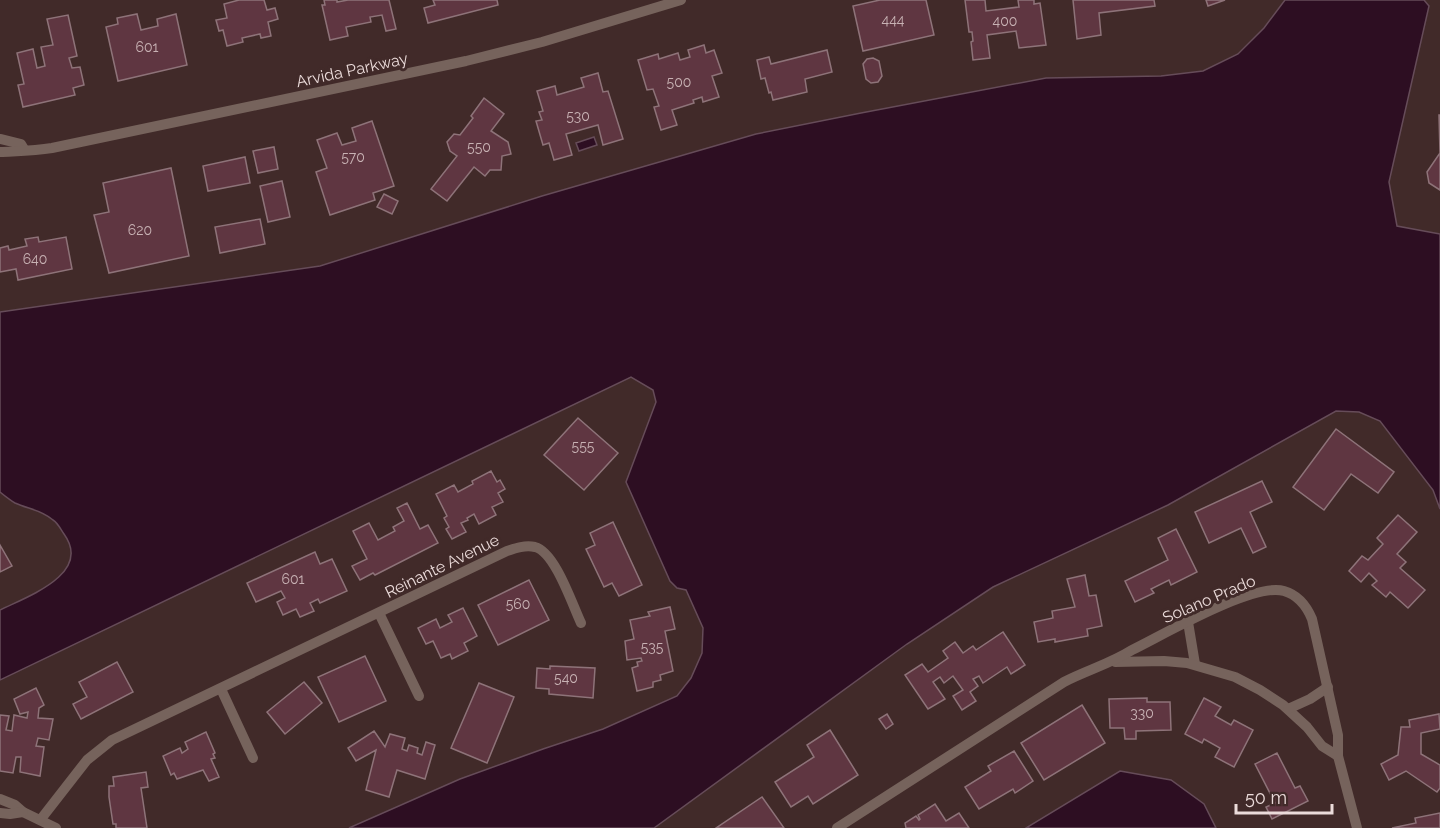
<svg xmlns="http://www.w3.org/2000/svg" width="1440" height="828" font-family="Raleway,sans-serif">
  <rect width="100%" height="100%" fill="#412a29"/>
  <!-- water -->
  <g fill="#2d0e22" stroke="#664c59" stroke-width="1.5">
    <path d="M1285 0H1424L1429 6 1389 182 1397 226 1440 234V509L1433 490 1380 421 1359 412 1336 411 1168 505 993 587 907 644 654 828H349L460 779 543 749 603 729 677 696 691 678 702 653 703 628 686 590 677 588 670 581 626 482 656 402 653 390 631 377 0 680V610C26 597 93 574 64 534 61 530 58 523 53 520 42 510 28 509 15 503 10 500 5 496 0 492V312L320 266 542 196 756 134 861 113 1046 78 1161 76 1203 71 1238 54 1264 28Z"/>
    <polygon points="594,137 597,145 579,151 576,143"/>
    <polygon points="1120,771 1171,780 1204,804 1216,828 1026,828"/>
  </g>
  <!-- building -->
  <g fill="#5f3641" stroke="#8e7379" stroke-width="1.5">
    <polygon points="239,0 264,0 267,10 275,8 278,19 268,22 271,36 261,38 260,34 242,38 243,42 227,46 223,30 219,31 216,20 227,18 224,4"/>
    <polygon points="324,0 337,0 337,2 348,0 389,0 396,29 386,31 382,15 370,17 371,22 346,27 348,36 330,40 322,5 325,5"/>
    <polygon points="433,0 497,0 498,5 428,23 424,8 435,5"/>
    <polygon points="880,0 926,0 934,35 863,51 853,6"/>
    <polygon points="965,0 985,0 986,11 1019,7 1018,0 1034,0 1034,4 1040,3 1046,45 1019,48 1016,31 987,35 990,58 973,60 971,42 973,41 972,32 969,32"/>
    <polygon points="1073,0 1154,0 1155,6 1099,13 1101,35 1077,39"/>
    <polygon points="1206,0 1225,0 1208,6"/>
    <polygon points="137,14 141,30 158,26 157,19 176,14 187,65 118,81 106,27 118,24 117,18"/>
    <polygon points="68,15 77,56 69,58 72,68 80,67 84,85 73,88 75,95 23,107 18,85 24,84 17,53 33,49 37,68 45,66 41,47 53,45 47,19"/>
    <polygon points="704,45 706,53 714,50 722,73 712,76 719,97 703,102 702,97 693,100 694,103 672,110 677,125 661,130 654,107 659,106 653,89 647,90 638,60 658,54 659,59 678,53 680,60 690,57 688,50"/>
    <polygon points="827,50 832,72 805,79 807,92 773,100 771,92 769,93 765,78 761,79 757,60 769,57 771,64"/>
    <polygon points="873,58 879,61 882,76 878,82 871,83 866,79 863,64 867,59"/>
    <polygon points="598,73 603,92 608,91 623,139 603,145 598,125 566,134 572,155 554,160 549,143 543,145 536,121 542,120 539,112 543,111 537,91 555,86 557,95 584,87 581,78"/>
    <polygon points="484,98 504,114 491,131 508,142 511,154 502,156 501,170 490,170 485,176 474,167 447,201 431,189 457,156 450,151 447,142 454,134 460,135 473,118 471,116"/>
    <polygon points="1439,115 1440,115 1440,190 1429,183 1427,172 1440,153"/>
    <polygon points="372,121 394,186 373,193 375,200 330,215 316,172 327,168 317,140 337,133 342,145 356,141 352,128"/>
    <polygon points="274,147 278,169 258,173 253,151"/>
    <polygon points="245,157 250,183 208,191 203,166"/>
    <polygon points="171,168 189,256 109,273 94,215 109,212 103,183"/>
    <polygon points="282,181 290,217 268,222 260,186"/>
    <polygon points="384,194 398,201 392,214 377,207"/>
    <polygon points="260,219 265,244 220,253 215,227"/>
    <polygon points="38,237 39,242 66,237 72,269 18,280 16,269 0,272 0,248 8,246 9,250 27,246 25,239"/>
    <polygon points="578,418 618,453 584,490 544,455"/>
    <polygon points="1336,429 1394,472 1378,493 1351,474 1324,510 1293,487"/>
    <polygon points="491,471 497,482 500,480 505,489 498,493 503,502 492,507 496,515 479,524 474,514 467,518 468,520 461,523 466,532 452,539 446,529 449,527 444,518 447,516 436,494 454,485 458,492 473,484 472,481"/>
    <polygon points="1262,481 1272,502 1250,512 1266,547 1253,553 1241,528 1209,543 1195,512"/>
    <polygon points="407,503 420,529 428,525 438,543 375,575 373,573 360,580 352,566 367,559 353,531 369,523 378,540 395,531 393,527 404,521 397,508"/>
    <polygon points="1398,515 1417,532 1397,554 1406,562 1400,568 1425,590 1408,608 1390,592 1386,597 1372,585 1377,581 1369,573 1361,582 1349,571 1362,556 1368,560 1383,544 1377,538"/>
    <polygon points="613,522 642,585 619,596 612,583 604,587 586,549 595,545 590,533"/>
    <polygon points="1176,529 1197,572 1171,585 1169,580 1151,589 1154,593 1135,602 1125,581 1168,560 1158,538"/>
    <polygon points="0,545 12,566 0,572"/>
    <polygon points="315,552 320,564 332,559 347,591 320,603 318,599 310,603 314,611 300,617 296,609 283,615 277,602 285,598 281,591 256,602 247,583"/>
    <polygon points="1085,575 1089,596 1096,595 1102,626 1087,629 1088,636 1055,642 1055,639 1038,642 1034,622 1053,618 1052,611 1075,607 1067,579"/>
    <polygon points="529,580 549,620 498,645 478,605"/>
    <polygon points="670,607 675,629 665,631 673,671 660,675 661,680 653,682 653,687 637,691 632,668 638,666 637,662 642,661 641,658 627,660 625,641 634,639 630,620 650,616 648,612"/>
    <polygon points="463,608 477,636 464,643 468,651 452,659 450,654 441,658 433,641 426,644 418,628 436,619 440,628 452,622 448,615"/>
    <polygon points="1003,632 1025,665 1011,674 1007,667 983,683 979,676 973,679 978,686 970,692 976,701 962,710 953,696 963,690 953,676 944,683 940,677 933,682 945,699 928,709 905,675 922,664 928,672 948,658 943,651 955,642 963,653 973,646 976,650"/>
    <polygon points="365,656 386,701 339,722 318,677"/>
    <polygon points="117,662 133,692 81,719 73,704 87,697 79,682"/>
    <polygon points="550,666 595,668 593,698 549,694 549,689 536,688 537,668 550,669"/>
    <polygon points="304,682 322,703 285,734 267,712"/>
    <polygon points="479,683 514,697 487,763 451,748"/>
    <polygon points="36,688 44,705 39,708 38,718 53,719 49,740 38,738 36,746 44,747 40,776 20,772 21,757 16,757 13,773 0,771 0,715 9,716 6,730 12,731 14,715 27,718 28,712 20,714 14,699"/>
    <polygon points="1147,698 1147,702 1170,702 1171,730 1136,731 1136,739 1125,739 1124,728 1110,728 1109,699"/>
    <polygon points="1204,698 1221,707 1215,716 1231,725 1234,720 1253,730 1234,767 1215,757 1220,748 1204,739 1202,743 1185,734"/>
    <polygon points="1082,705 1105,743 1044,780 1021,743"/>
    <polygon points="887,714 893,724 886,729 879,719"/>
    <polygon points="1439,714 1440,729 1421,733 1421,754 1440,765 1440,788 1437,792 1406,771 1389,780 1381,764 1398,755 1401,727 1410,727 1409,720"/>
    <polygon points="830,730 858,775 813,804 808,796 791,807 775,782 814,757 807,745"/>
    <polygon points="374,731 385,747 390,734 405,738 402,749 407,751 409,745 418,748 417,753 422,755 426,742 435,745 425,779 397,770 389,797 366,790 376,750 356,761 348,748"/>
    <polygon points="206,732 215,753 213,754 215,758 211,759 219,777 209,781 203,770 177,779 174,773 171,775 163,756 180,748 182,753 188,749 185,742"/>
    <polygon points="1014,751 1033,781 1015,793 1013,789 979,809 965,787 991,771 988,766"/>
    <polygon points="1277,753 1295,788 1300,786 1308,801 1272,819 1266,807 1275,803 1255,764"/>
    <polygon points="146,772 148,787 141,788 147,828 116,828 116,824 113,824 109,797 109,786 114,786 113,777"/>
    <polygon points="762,797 784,828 716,828"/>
    <polygon points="935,804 946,821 959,813 969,828 906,828 905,823 916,816 919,820 920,819 918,815"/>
    <polygon points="1440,813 1440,828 1392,828 1416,823 1415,818"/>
  </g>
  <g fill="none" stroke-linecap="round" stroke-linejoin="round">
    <!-- street -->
    <g stroke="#76635c" stroke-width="10">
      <polyline points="1,139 21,144 24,149"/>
      <path d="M0 152C18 151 34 151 52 148L466 61 542 42 681 0"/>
      <polyline points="379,613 419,696"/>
      <polyline points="1188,622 1195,664"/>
      <polyline points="1115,662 1164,661 1187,663 1235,677 1260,690 1283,705 1307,727 1322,746 1338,756"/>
      <polyline points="221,689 253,758"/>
      <polyline points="1288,709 1310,699 1328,687"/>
      <polyline points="0,799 15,805 23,812 56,828"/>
      <polyline points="0,813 10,814 23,812"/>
      <path d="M41 819 87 760 112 740 507 551C516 548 525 545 535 547 555 552 572 604 581 623"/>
      <path d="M837 828 1064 682C1087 670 1110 664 1132 650 1163 635 1253 582 1284 591 1298 595 1307 607 1312 619L1338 735V756L1357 828"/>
    </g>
  </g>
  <g text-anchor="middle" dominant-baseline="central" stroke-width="6" stroke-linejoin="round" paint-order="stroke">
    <!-- number labels -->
    <g font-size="14" fill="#c8b2b4">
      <text x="893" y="20">444</text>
      <text x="1005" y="21">400</text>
      <text x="147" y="47">601</text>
      <text x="679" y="82">500</text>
      <text x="578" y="116">530</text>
      <text x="479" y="147">550</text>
      <text x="353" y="157">570</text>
      <text x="140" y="230">620</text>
      <text x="35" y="259">640</text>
      <text x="583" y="446">555</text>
      <text x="293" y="579">601</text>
      <text x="518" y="604">560</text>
      <text x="652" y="647">535</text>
      <text x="566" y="678">540</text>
      <text x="1142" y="713">330</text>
    </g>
    <!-- street labels -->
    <g font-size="16" fill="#ebdbda" stroke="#412a29">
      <text transform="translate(352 70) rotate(-12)">Arvida Parkway</text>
      <text transform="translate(442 566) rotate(-26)">Reinante Avenue</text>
      <text transform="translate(1209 599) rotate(-23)">Solano Prado</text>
    </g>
  </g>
  <!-- scale -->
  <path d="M1236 804v9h96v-9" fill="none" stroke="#ebdbda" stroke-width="3"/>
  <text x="1245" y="804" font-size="18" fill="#ebdbda" stroke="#412a29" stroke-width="4.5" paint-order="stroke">50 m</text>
</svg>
